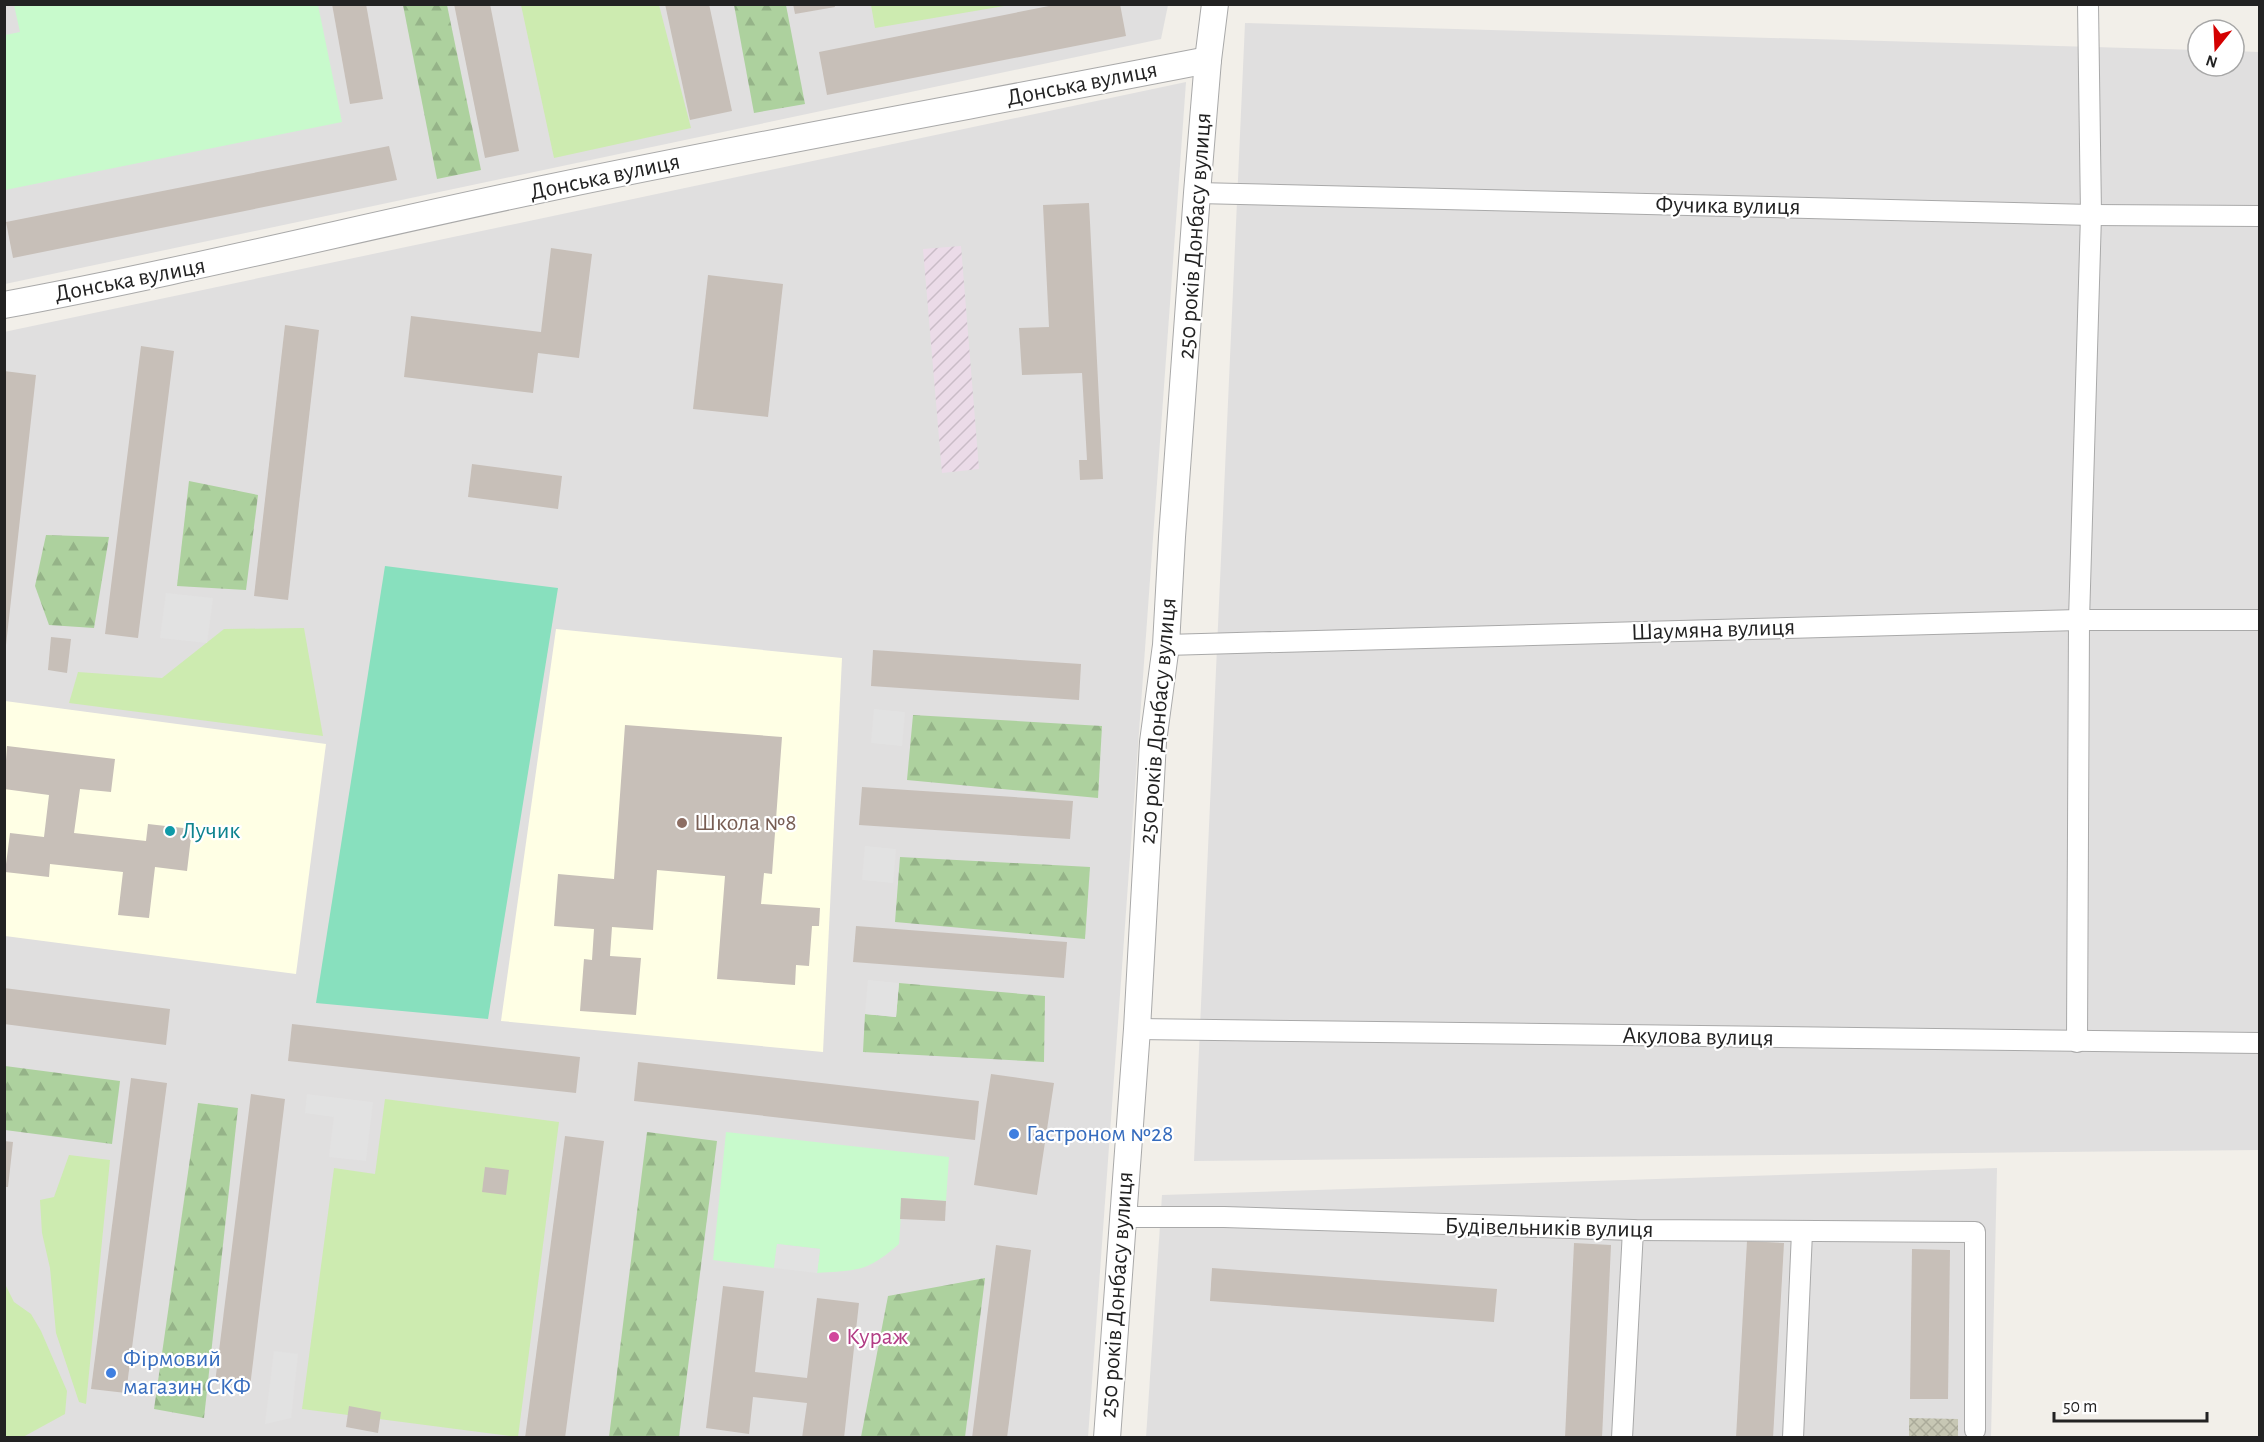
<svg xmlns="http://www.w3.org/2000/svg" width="2264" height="1442" font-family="'Alegreya Sans',sans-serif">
  <defs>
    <pattern id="industrial-furrows" width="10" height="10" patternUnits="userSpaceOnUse" patternTransform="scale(1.5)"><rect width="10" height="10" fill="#ebdbe8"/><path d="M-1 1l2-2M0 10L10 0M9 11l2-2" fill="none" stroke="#c9bcc7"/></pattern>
    <pattern id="construction-cross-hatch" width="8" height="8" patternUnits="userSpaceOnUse" patternTransform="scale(1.5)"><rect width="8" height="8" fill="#c7c7b4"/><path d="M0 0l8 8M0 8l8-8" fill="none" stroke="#abab9a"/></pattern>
    <pattern id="forest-firs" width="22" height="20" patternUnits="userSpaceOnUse" patternTransform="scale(1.5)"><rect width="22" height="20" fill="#add19e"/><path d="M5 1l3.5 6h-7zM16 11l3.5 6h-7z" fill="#95b388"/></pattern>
  </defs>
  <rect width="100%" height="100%" fill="#f2efe9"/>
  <!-- residential -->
  <g fill="#e0dfdf">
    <polygon points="4,5 1168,5 1161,39 5,284"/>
    <polygon points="1245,23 2198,50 2198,66 2234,66 2234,51 2259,52 2259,1150 1194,1161"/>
    <polygon points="1186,82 1088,1437 5,1437 4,332"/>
    <polygon points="1997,1168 1991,1437 1146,1438 1162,1195"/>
  </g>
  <!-- industrial -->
  <polygon fill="url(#industrial-furrows)" points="961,246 979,469 942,473 923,249"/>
  <!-- education -->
  <g fill="#ffffe5">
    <polygon points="556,629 842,658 823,1052 501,1021"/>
    <polygon points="5,701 326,744 296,974 5,936"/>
  </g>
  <!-- construction -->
  <polygon fill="url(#construction-cross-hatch)" points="1909,1418 1958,1419 1958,1437 1909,1437"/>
  <!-- grass -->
  <g fill="#cdebb0">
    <polygon points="521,5 659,5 691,128 554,158"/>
    <polygon points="871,5 871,4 1010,5 875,28"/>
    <polygon points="304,628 323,736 69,703 78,672 162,678 224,629"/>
    <polygon points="385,1099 559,1122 518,1437 302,1409 334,1168 375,1174"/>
    <polygon points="69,1155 110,1160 86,1404 79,1402 56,1333 50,1268 42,1233 40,1200 54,1197"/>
    <polygon points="4,1282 14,1302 31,1314 41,1331 67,1391 65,1414 23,1437 5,1436"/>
  </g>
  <!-- forest -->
  <g fill="url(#forest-firs)">
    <polygon points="403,5 447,5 481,170 437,179"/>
    <polygon points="734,5 786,5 805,104 754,113"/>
    <polygon points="189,481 258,495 246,590 177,586"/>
    <polygon points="46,535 109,537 94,628 49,625 35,586"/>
    <polygon points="913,715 1102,726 1098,798 907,780"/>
    <polygon points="900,857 1090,867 1085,939 895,922"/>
    <polygon points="899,983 1045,996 1044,1062 863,1052 865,1014 896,1017"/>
    <polygon points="5,1066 120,1081 112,1144 5,1130"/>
    <polygon points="198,1103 238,1108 204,1418 154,1409"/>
    <polygon points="647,1132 717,1141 679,1437 609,1437"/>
    <polygon points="985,1278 965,1437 861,1437 888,1296"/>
  </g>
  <!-- park -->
  <g fill="#c8facc">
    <polygon points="14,5 318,5 342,122 5,190 5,35 20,32"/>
    <path d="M726 1132 949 1157 946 1201 902 1198 899 1244C867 1272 859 1270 817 1273L820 1249 777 1244 774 1268 713 1260Z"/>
  </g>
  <!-- pitch -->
  <polygon fill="#88e0be" points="385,566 558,588 488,1019 316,1003"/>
  <!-- parking -->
  <g fill="#e2e2e2">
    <polygon points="166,593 213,598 207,643 160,638"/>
    <polygon points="874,709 905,712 902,746 871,743"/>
    <polygon points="865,846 896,849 893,883 862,880"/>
    <polygon points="868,980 899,983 896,1017 865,1014"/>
    <polygon points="307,1094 373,1102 366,1161 329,1157 334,1117 305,1113"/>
    <polygon points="777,1244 820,1249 817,1273 774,1268"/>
    <polygon points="274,1351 298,1354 291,1418 265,1424"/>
  </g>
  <!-- building -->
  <g fill="#c7bfb8">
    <polygon points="332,4 366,4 383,99 350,104"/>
    <polygon points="454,4 490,4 519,151 485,158"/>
    <polygon points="665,4 709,4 732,111 690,120"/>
    <polygon points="793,4 834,4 835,7 795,14"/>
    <polygon points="1059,4 1120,4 1126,36 827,95 819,52"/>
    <polygon points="389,146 397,180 13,258 6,222"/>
    <polygon points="1089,203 1103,479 1080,480 1079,460 1087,460 1082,373 1022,375 1019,328 1049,327 1043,205"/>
    <polygon points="551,248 592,254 579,358 538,353 533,393 404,377 411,316 541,332"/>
    <polygon points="708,275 783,284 768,417 693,409"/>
    <polygon points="285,325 319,330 288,600 254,596"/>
    <polygon points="141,346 174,351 138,638 105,634"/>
    <polygon points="4,371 36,375 6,645 4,645"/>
    <polygon points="472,464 562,476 558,509 468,497"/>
    <polygon points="51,637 71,639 67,673 48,670"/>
    <polygon points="873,650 1081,664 1079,700 871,686"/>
    <polygon points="625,725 782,737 772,874 764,873 761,904 820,908 819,926 812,926 809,966 796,965 795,985 717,979 725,876 657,870 653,930 612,927 610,956 641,958 636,1015 580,1011 584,959 592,960 594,929 554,926 558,874 614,879"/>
    <polygon points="7,746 115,759 111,792 80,789 74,833 146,841 148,824 192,829 187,871 155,867 149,918 118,915 123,872 50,864 49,877 5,872 10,833 44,837 49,795 4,789"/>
    <polygon points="862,787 1073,801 1070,839 859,825"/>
    <polygon points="856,926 1067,942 1064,978 853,962"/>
    <polygon points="4,988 170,1009 166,1045 4,1024"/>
    <polygon points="292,1024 580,1057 576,1093 288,1061"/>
    <polygon points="638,1062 979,1101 975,1140 634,1101"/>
    <polygon points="991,1074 1054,1083 1037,1195 974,1185"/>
    <polygon points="131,1078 167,1083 126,1393 91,1389"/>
    <polygon points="251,1094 285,1099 250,1387 215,1383"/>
    <polygon points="565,1136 604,1141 565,1438 525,1438"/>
    <polygon points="4,1141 13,1142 8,1187 4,1187"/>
    <polygon points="485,1167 509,1170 506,1195 482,1192"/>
    <polygon points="901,1198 946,1201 945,1221 900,1219"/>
    <polygon points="1747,1241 1784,1243 1773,1438 1736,1438"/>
    <polygon points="1574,1243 1611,1245 1602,1438 1565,1438"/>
    <polygon points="996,1245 1031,1250 1007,1438 972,1438"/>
    <polygon points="1912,1249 1950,1250 1948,1399 1910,1399"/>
    <polygon points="1212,1268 1497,1289 1494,1322 1210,1301"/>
    <polygon points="723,1286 764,1291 755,1372 807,1378 817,1298 859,1303 844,1438 802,1438 807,1403 753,1397 749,1434 706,1428"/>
    <polygon points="349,1406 381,1412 378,1433 346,1427"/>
  </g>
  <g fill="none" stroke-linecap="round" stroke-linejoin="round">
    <!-- minor casing -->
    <g stroke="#a9a9a9" stroke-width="22">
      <g id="minor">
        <polyline points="1197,193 2091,215 2260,216"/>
        <polyline points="1166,645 2079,620 2260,620"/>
        <polyline points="1137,1029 2260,1043"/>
        <polyline points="2077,1042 2079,620 2091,215 2088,4"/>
        <polyline points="1124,1217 1224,1217 1633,1230 1975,1232 1975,1430"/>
        <polyline points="1622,1438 1633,1230"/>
        <polyline points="1793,1438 1802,1232"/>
      </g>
    </g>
    <!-- tertiary casing -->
    <g stroke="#a9a9a9" stroke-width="28">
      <g id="tertiary">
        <path d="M4 305C187 271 366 226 548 188 767 142 988 103 1208 60"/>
        <polyline points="1107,1438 1137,1029 1153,742 1166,645 1172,537 1197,193 1208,60 1215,4"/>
      </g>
    </g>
    <!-- minor -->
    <use href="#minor" stroke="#fff" stroke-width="20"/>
    <!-- tertiary -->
    <use href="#tertiary" stroke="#fff" stroke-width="26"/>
  </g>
  <!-- markers -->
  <circle fill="#8d6e63" stroke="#fff" stroke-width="2" cx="682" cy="823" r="6"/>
  <circle fill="#0f9aa8" stroke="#fff" stroke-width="2" cx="170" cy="831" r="6"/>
  <g fill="#3f7fe0" stroke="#fff" stroke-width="2">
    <circle cx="1014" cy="1134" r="6"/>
    <circle cx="111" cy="1373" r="6"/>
  </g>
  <circle fill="#d1479c" stroke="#fff" stroke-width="2" cx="834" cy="1337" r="6"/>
  <g text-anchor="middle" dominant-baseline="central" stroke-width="4.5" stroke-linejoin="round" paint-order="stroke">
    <!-- street labels -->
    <g font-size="24" fill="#222" stroke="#fff">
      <text transform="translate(1082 84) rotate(-11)">Донська вулиця</text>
      <text transform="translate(605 177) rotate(-12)">Донська вулиця</text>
      <text transform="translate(1728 206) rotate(1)">Фучика вулиця</text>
      <text transform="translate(1195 236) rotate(-86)">250 років Донбасу вулиця</text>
      <text transform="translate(130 280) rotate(-11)">Донська вулиця</text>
      <text transform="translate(1713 630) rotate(-2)">Шаумяна вулиця</text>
      <text transform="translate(1158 721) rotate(-85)">250 років Донбасу вулиця</text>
      <text transform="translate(1698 1037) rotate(1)">Акулова вулиця</text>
      <text transform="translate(1549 1228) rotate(1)">Будівельників вулиця</text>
      <text transform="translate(1117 1295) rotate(-86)">250 років Донбасу вулиця</text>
    </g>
    <!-- education labels -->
    <g font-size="24" fill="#785e54" stroke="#fff" text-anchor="start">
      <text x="694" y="823">Школа №8</text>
    </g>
    <!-- culture labels -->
    <g font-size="24" fill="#0d838f" stroke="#fff" text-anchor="start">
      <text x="182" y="831">Лучик</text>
    </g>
    <!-- shop labels -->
    <g font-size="24" fill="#366cbe" stroke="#fff" text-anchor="start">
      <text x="1026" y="1134">Гастроном №28</text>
      <text x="123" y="1359">Фірмовий<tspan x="123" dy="28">магазин СКФ</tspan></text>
    </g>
    <!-- hotel labels -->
    <g font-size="24" fill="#b23c85" stroke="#fff" text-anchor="start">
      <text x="846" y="1337">Кураж</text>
    </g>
  </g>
  <!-- border -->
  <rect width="2264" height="1442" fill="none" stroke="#222222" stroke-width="12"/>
  <!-- north arrow -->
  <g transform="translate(2216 48) rotate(198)"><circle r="28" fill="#ffffff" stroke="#a7a7a7" stroke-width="1.5"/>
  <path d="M0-4.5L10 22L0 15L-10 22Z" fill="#d40000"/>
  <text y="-9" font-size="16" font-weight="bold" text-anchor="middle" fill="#222222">N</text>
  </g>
  <!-- scale -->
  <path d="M2054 1412v9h153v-9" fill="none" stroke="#222222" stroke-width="3"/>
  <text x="2063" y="1412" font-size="18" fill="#222222" stroke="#ffffff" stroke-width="4.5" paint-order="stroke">50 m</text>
</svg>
